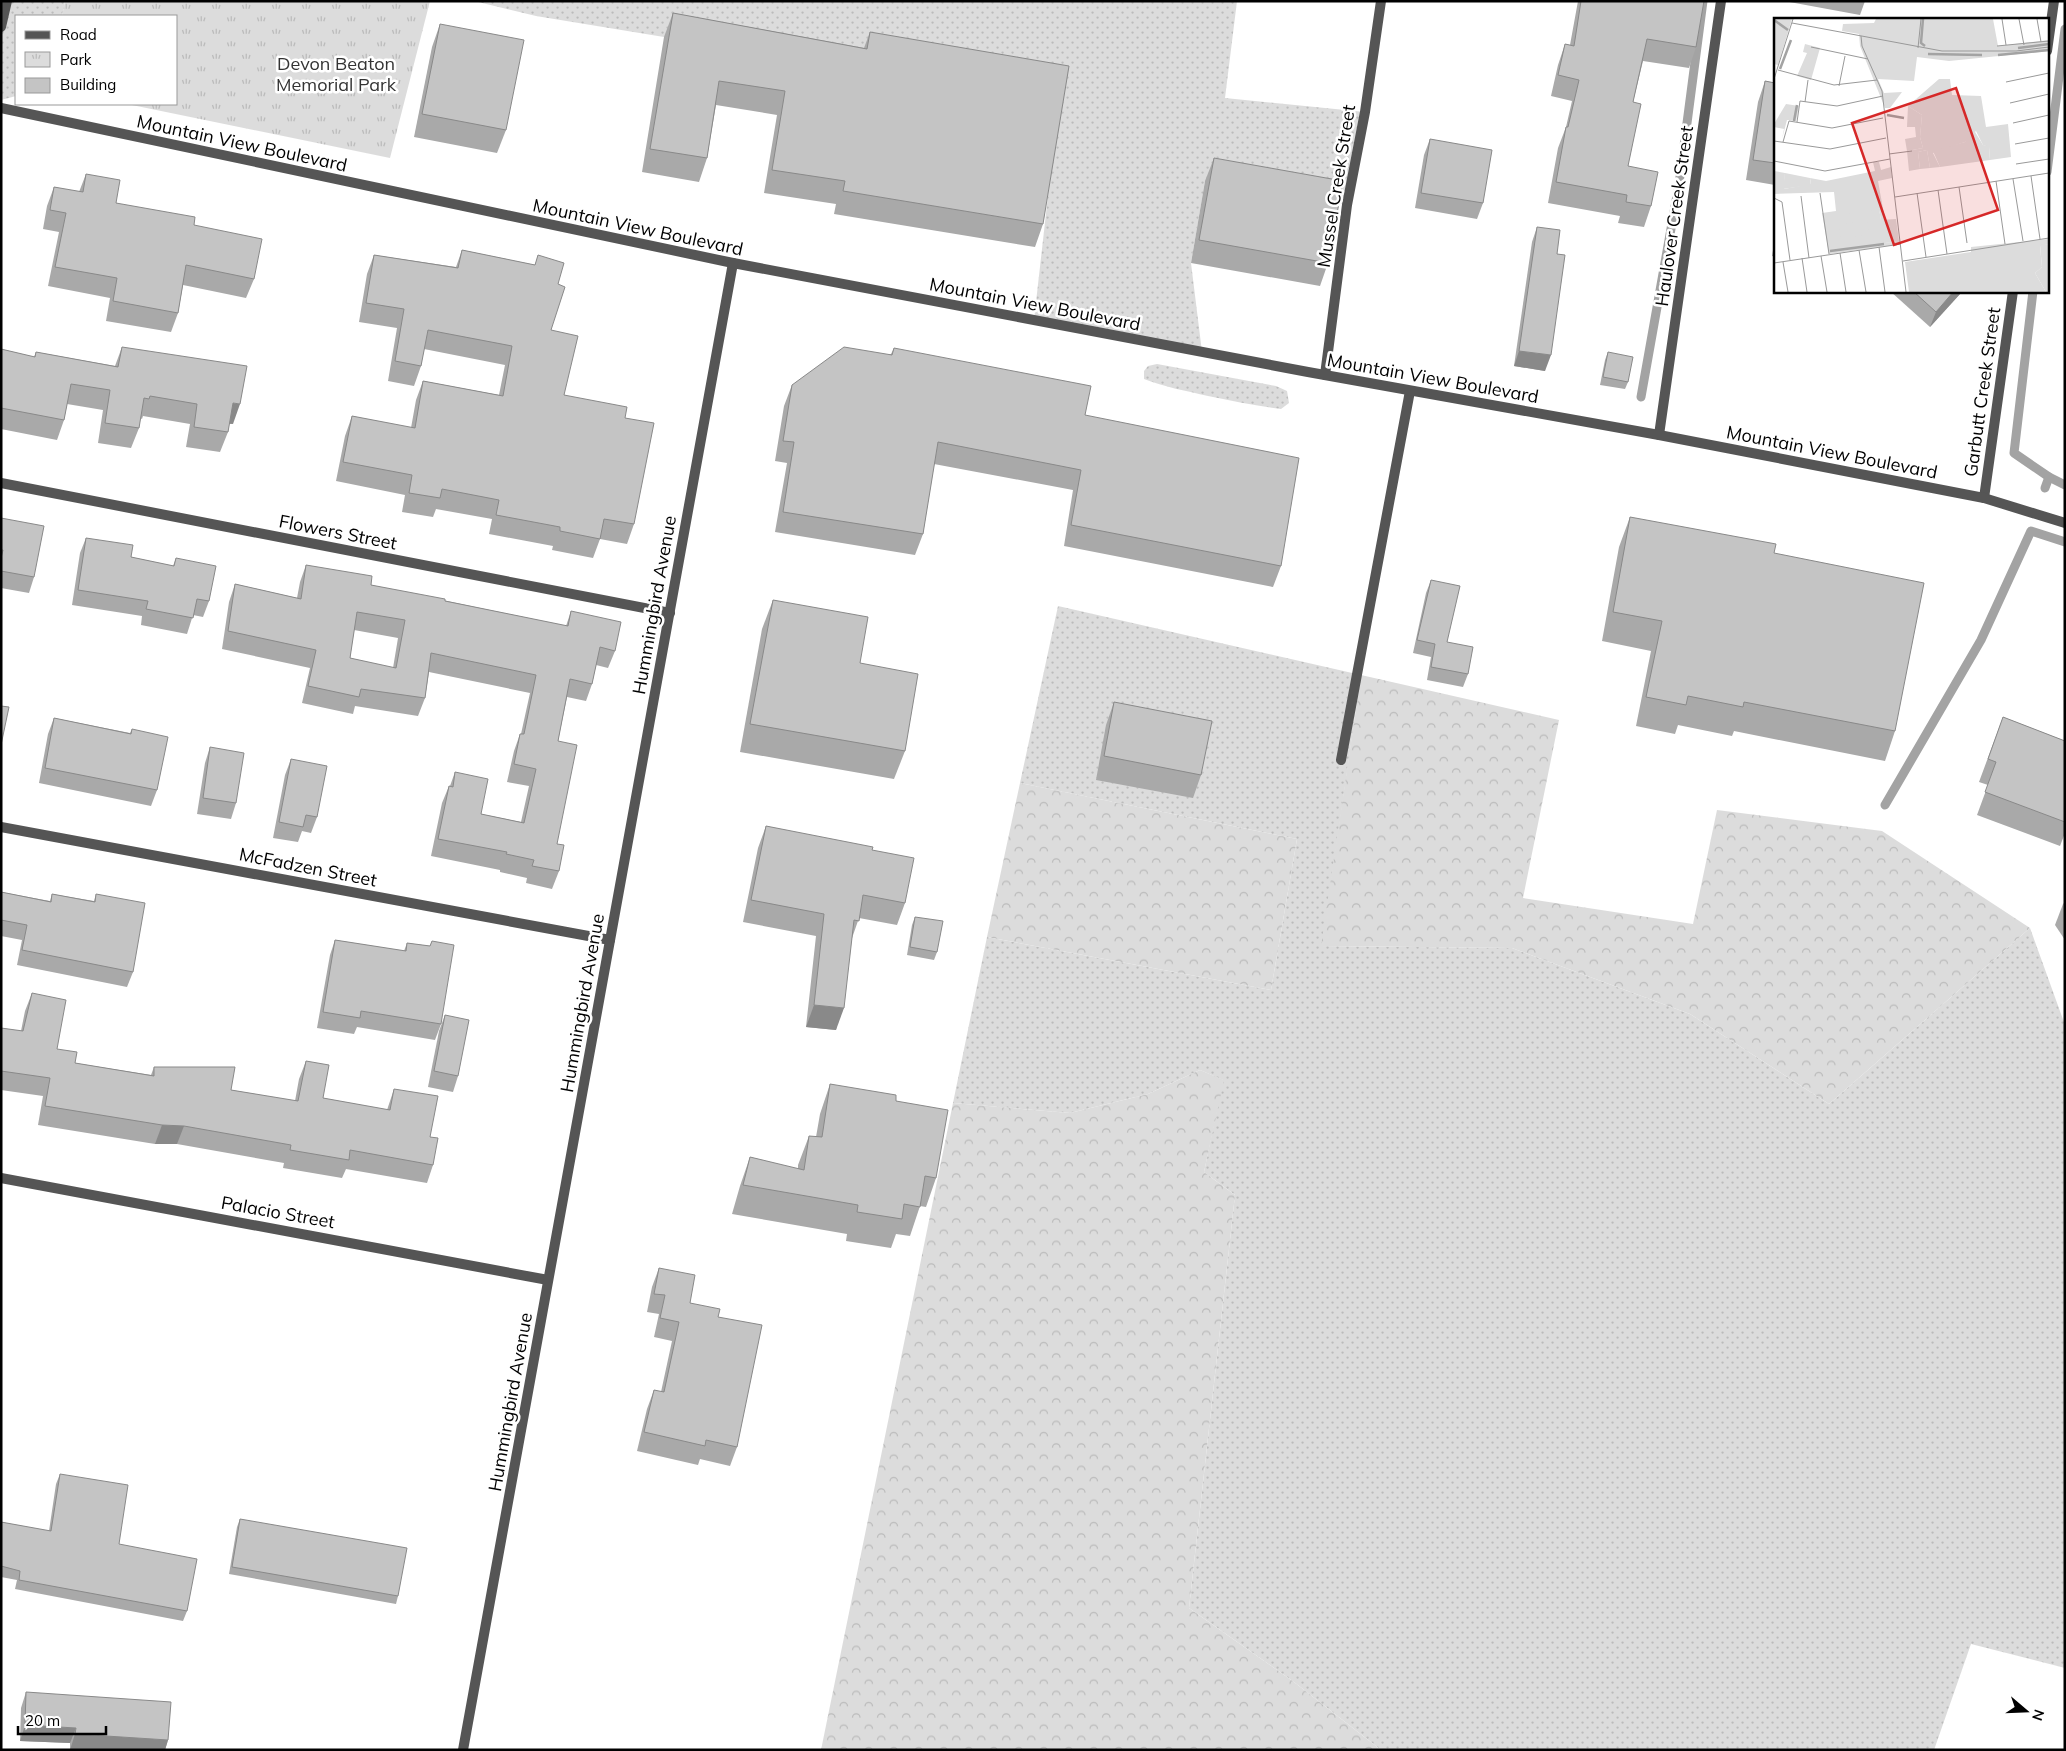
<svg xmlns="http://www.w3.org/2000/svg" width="2066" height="1751" font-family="Mulish,sans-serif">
  <defs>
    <pattern id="grass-dots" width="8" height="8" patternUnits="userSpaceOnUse" patternTransform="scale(1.25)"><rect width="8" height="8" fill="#dcdcdc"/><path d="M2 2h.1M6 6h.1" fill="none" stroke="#bbb" stroke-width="1.8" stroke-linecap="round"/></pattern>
    <pattern id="forest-crowns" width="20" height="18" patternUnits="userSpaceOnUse" patternTransform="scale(1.25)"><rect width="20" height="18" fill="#dcdcdc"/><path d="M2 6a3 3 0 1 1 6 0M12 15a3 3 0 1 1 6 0" fill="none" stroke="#bbb"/></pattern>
    <pattern id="park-tufts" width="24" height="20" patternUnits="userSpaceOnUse" patternTransform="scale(1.25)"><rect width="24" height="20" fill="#dcdcdc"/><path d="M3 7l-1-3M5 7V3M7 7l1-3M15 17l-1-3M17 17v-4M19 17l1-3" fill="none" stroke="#bbb"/></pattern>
  </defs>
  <rect width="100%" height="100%" fill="#fff"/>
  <!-- grass -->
  <g fill="url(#grass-dots)">
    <polygon points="7,1 65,1 62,16 16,16 16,96 1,100 1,27"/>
    <polygon points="474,1 1237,1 1225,98 1365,112 1347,205 1205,181 1191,263 1202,352 1034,320 1060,89 664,37 536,16"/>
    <path d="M1157 364 1276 386 1287 391 1289 403 1281 409C1257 406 1233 401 1208 396 1187 391 1164 387 1144 379V371L1148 366Z"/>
    <polygon points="1058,606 1361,675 1322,946 1512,948 1690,1014 1829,1104 2030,928 2065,1025 2065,1668 1971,1644 1934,1750 1381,1750 1294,1682 1189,1608 1235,1195 1204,1172 1223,1080 1200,1070 1148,1094 1070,1113 953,1103 987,937 1271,990 1297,839 1020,783"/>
  </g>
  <!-- forest -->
  <g fill="url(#forest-crowns)">
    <polygon points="1361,675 1559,720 1523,898 1693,924 1717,810 1882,831 2030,928 1829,1104 1690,1014 1512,948 1321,946"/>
    <polygon points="1020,783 1297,839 1271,990 987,937"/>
    <polygon points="1200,1070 1224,1080 1204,1172 1235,1195 1189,1608 1294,1682 1381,1750 821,1750 953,1103 1070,1113 1148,1094"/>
  </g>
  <!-- park -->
  <polygon fill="url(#park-tufts)" points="65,1 430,1 390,158 127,104 176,104 176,16 62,16"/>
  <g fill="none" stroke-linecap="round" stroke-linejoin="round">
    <!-- stream -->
    <g stroke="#a3a3a3" stroke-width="9">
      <polyline points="2047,172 2065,29"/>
      <polyline points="2033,291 2014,453 2049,477 2065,485"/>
      <polyline points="1641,397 1679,184 1703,1"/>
      <polyline points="2045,488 2049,477"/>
      <polyline points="1885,805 1981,640 2031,531 2065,542"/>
    </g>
    <!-- minor -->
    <g stroke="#555" stroke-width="10">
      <polyline points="2047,51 2054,1"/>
      <polyline points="1325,375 1347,205 1365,112 1381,1"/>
      <polyline points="1659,435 1721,1"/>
      <polyline points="1,483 670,613"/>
      <polyline points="1984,498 2013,291"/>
      <polyline points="1341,760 1410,391"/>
      <polyline points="1,827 610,940"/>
      <polyline points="1,1178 548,1280"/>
    </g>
    <!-- tertiary -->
    <g stroke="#555" stroke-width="10">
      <polyline points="1,27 7,1"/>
      <polyline points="1,108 733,263 1308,372 1659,435 1984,498 2065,523"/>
      <polyline points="463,1750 733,263"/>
    </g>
  </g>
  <!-- wall -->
  <g fill="#a9a9a9" fill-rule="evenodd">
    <polygon points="1578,1 1704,1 1696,47 1689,68 1643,61 1633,102 1628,166 1651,206 1644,227 1618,223 1620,216 1548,203 1558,148 1566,127 1572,101 1551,96 1558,65 1565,44 1570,45"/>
    <polygon points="1784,1 1865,1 1860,15"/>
    <polygon points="673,13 864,48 870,32 1043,224 1035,247 834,214 836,204 764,193 777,115 716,105 707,158 699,182 642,172 664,37"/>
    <polygon points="440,24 506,130 497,153 414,137 432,47"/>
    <polygon points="1765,81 1775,83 1775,185 1746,180 1758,102"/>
    <polygon points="1430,139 1483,203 1477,219 1415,208 1424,155"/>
    <polygon points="1214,158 1328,263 1320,286 1191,263 1205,181"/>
    <polygon points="86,174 116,203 194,225 254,279 246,298 183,285 178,313 171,332 106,321 110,298 48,286 59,232 43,229 47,206 54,187 79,192"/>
    <polygon points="1537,227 1557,254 1545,371 1514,366 1532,242"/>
    <polygon points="1775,239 1775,257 1772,256"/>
    <polygon points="462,250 535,265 538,255 558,284 551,330 564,395 625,418 634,524 627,544 600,539 593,558 552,550 553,546 489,534 492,519 436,509 433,517 402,512 405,495 336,481 345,436 352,416 411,428 416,400 423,381 499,395 505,365 424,349 421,366 414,386 388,381 397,328 359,322 367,274 374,255 456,267"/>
    <polygon points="1890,291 1961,291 1960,294 1930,327"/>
    <polygon points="122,347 233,424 229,424 228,432 220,452 186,447 190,424 143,416 142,419 140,418 139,428 131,448 98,443 103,410 67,404 64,420 57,440 1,429 1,349 34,357 36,352 115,366"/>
    <polygon points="894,348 1085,415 1281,566 1273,587 1064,546 1073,490 934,464 923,534 915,555 775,532 787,463 775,461 784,406 792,385 891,354"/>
    <polygon points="1608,352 1628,382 1625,389 1600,385 1605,360"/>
    <polygon points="1630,517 1774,553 1895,731 1885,761 1734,731 1732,736 1678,725 1675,734 1636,726 1651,651 1602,641 1619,547"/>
    <polygon points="1,518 34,577 29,593 1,588"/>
    <polygon points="86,538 131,557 173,566 176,558 209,601 203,617 193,615 187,634 141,625 142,616 72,605 80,553"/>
    <path d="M306 565 371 585 566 626 571 611 615 651 608 668 596 665 592 684 586 701 567 697 558 741 557 844 559 871 552 889 526 883 527 878 500 872V870L431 856 442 803 449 786H450L455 772 481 814 521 822 529 786 507 782 514 751 520 734H521L530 693 429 672 425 698 418 716 355 706 353 714 302 703 310 668 222 649 229 602 235 584 297 598 300 582ZM354 630 398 638 393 668 350 658Z"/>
    <polygon points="1431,580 1447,642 1468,674 1463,687 1427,680 1431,657 1413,653 1426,593"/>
    <polygon points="773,600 860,663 905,751 894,779 740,752 762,629"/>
    <polygon points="1114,702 1201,775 1193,798 1096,780 1106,725"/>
    <polygon points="2003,717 2065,741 2065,833 2060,846 1977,815 1988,785 1979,782"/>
    <polygon points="54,718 130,733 132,729 157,790 151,806 39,783 48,734"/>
    <polygon points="210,747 236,803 231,819 197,814 205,763"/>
    <polygon points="291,759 317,817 311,833 302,831 298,842 273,838 285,775"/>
    <polygon points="766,826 872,850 905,903 897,925 859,918 851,941 836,1030 806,1027 816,936 743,922 758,848"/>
    <polygon points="1,892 50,901 52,894 94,901 96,894 133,972 127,987 17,965 22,940 1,936"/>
    <polygon points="2065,902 2065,940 2055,925 2063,904"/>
    <polygon points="915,917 937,952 934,960 907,955 912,925"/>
    <polygon points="335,940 404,951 407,943 430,946 432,941 441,1024 435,1040 357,1027 354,1034 317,1028 330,955"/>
    <polygon points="32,993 57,1049 75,1063 151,1075 154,1067 231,1090 295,1101 299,1079 306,1061 323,1098 387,1110 394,1089 430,1137 433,1165 427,1183 346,1169 342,1178 283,1168 284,1163 177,1144 155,1144 38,1125 43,1096 1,1090 1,1028 21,1031 25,1011"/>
    <polygon points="445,1015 458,1076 453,1092 428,1087 439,1031"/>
    <polygon points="830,1084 896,1101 936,1178 926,1207 920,1206 910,1236 896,1234 891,1248 846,1241 847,1234 732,1214 740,1186 750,1157 798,1169 798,1165 809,1136 816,1137 820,1114"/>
    <polygon points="659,1268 690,1303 718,1317 737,1447 730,1466 700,1459 698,1465 637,1451 647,1409 654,1390 661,1392 672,1341 654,1337 659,1314 647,1312 652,1287"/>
    <polygon points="60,1474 119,1544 187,1611 183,1621 15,1589 17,1580 1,1577 1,1522 49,1531 56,1484"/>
    <polygon points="240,1519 398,1596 396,1604 229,1574 237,1527"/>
    <polygon points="26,1692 168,1740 165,1750 70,1750 70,1743 20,1741 21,1708"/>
  </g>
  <!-- shaded-wall -->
  <g fill="#898989">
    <polygon points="1954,291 1961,291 1960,294 1930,327 1936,312"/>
    <polygon points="1519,351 1551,355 1545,371 1514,366"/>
    <polygon points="233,403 240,404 233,424 225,423"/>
    <polygon points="814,1005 844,1008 836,1030 806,1027"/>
    <polygon points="162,1125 184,1126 177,1144 155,1144"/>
    <polygon points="25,1725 76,1728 70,1743 20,1741"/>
    <polygon points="75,1734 168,1740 165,1750 70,1750"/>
  </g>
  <!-- building -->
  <g fill="#c4c4c4" stroke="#898989" fill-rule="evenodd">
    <polygon points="1581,1 1704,1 1696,47 1647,39 1633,102 1641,104 1628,166 1658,172 1651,206 1626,202 1627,195 1556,182 1566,127 1568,127 1579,80 1558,75 1565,44 1574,46"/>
    <polygon points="673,13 867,49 870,32 1069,66 1043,224 843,191 845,181 772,170 785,91 719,81 707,158 650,149"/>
    <polygon points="440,24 524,40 506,130 422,114"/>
    <polygon points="1765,81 1775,83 1775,163 1753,160"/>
    <polygon points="1430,139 1492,150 1483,203 1421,193"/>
    <polygon points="1214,158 1343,181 1328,263 1199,240"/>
    <polygon points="86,174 120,180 116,203 195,217 194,225 262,239 254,279 186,265 178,313 113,301 117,278 55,267 66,213 50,210 54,187 83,192"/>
    <polygon points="1537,227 1560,230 1557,254 1565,255 1551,355 1519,351"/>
    <polygon points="462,250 535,265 538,255 564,263 558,284 565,287 551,330 578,336 564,395 627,407 625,418 654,423 634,524 604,519 600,539 560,531 560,527 496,515 499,500 442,489 440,498 409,493 412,475 343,462 352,416 415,428 423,381 503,396 512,346 428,330 421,366 395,361 404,309 366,303 374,255 458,268"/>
    <polygon points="1913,291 1954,291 1936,312"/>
    <polygon points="122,347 247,366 240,404 233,403 228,432 194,427 197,404 150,396 149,399 144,398 139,428 105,423 110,390 71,384 64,420 1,408 1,349 35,357 36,352 118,367"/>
    <polygon points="844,347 892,355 894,348 1091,386 1085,415 1299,458 1281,566 1071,525 1081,470 938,442 923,534 783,512 794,442 783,441 792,385"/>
    <polygon points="1608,352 1633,357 1628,382 1603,377"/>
    <polygon points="1630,517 1776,544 1774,553 1924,583 1895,731 1744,702 1743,707 1688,696 1686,705 1646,697 1662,621 1613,612"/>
    <polygon points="1,518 44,526 34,577 1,571 1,558 3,550 1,550"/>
    <polygon points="86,538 133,545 131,557 174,566 176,558 216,566 209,601 197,599 193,618 146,609 148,601 78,590"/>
    <path d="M306 565 372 576 371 585 445 599V601L568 626 571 611 621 622 615 651 600 647 592 684 570 679 558 741 577 745 557 844 564 845 559 871 532 866 534 860 506 854 507 852 438 839 449 786 453 787 455 772 488 779 481 814 524 823 536 769 514 764 520 734H524L536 675 431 653 425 698 361 689 359 697 308 686 316 650 228 631 235 584 301 599ZM357 612 405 620 396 668 350 658Z"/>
    <polygon points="1431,580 1460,586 1447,642 1473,647 1468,674 1431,667 1435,644 1417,640"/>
    <polygon points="773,600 868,617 860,663 918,674 905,751 750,724"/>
    <polygon points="1114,702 1212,721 1201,775 1104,756"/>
    <polygon points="1,706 9,707 1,745"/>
    <polygon points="2003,717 2065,741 2065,822 1985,792 1996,762 1988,759"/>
    <polygon points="54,718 131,734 132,729 168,737 157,790 45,768"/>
    <polygon points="210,747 244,753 236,803 203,798"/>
    <polygon points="291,759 327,766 317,817 306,815 303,827 279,822"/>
    <polygon points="766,826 873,847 872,850 914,858 905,903 863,895 859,921 854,920 844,1008 814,1005 824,914 751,900"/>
    <polygon points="1,892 51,902 52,894 95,902 96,894 145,903 133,972 22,950 27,925 1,920"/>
    <polygon points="915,917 943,921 937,952 910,947"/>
    <polygon points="335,940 406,951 407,943 430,946 432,941 454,945 441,1024 361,1011 360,1018 323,1012"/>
    <polygon points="32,993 66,1000 57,1049 77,1052 75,1063 154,1076 154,1067 235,1067 231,1090 298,1101 306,1061 329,1065 323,1098 390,1110 394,1089 438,1096 430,1137 438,1138 433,1165 350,1150 349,1160 290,1150 291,1145 184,1126 162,1125 45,1106 50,1078 1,1071 1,1028 23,1031"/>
    <polygon points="445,1015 469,1020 458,1076 434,1071"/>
    <polygon points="830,1084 896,1095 896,1101 948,1110 936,1178 925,1176 920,1207 904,1204 902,1219 857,1212 858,1205 743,1185 750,1157 804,1170 809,1136 822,1137"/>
    <polygon points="659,1268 695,1275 690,1303 720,1309 718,1317 762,1325 737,1447 706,1440 705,1446 644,1432 654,1390 664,1392 679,1322 660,1318 665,1295 654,1294"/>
    <polygon points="60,1474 128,1485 119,1544 197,1559 187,1611 19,1580 20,1571 1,1566 1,1522 51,1531"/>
    <polygon points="240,1519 407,1548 398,1596 232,1567"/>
    <polygon points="26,1692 171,1702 168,1740 75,1734 76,1728 25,1725"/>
  </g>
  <g text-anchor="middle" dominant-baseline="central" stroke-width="5" stroke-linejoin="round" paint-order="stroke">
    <!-- park labels -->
    <g font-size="18" fill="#333" stroke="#fff">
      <text x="336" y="63">Devon Beaton<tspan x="336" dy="21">Memorial Park</tspan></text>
    </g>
    <!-- street labels -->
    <g font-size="18" fill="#000" stroke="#fff">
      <text transform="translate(242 143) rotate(12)">Mountain View Boulevard</text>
      <text transform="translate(1336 186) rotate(-81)">Mussel Creek Street</text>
      <text transform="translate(1674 216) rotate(-82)">Haulover Creek Street</text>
      <text transform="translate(638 227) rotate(12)">Mountain View Boulevard</text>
      <text transform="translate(1035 304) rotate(11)">Mountain View Boulevard</text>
      <text transform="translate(1433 378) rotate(10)">Mountain View Boulevard</text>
      <text transform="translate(1982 392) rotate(-82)">Garbutt Creek Street</text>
      <text transform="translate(1832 452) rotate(11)">Mountain View Boulevard</text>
      <text transform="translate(338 532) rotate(11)">Flowers Street</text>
      <text transform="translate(654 605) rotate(-80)">Hummingbird Avenue</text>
      <text transform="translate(308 867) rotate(11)">McFadzen Street</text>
      <text transform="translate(582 1003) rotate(-80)">Hummingbird Avenue</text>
      <text transform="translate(278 1212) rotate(10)">Palacio Street</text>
      <text transform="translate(510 1402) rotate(-80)">Hummingbird Avenue</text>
    </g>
  </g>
  <!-- overview -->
  <g transform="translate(1774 18)">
    <rect width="275" height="275" fill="#fff"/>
    <path d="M1 1H18L4 47 0 46ZM102 1H219L224 28 275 22V33L175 43 143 39 140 63 104 61 110 75 128 74 116 90H111L86 28 85 16 68 13 69 6 100 5ZM31 26 46 30 37 62 23 58 33 35 29 34ZM165 61H176L178 77 207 78 212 109 234 106 237 139 216 142 215 129 209 127 202 113 191 124 159 135 166 149 156 150 153 132 144 134 146 151 135 153 133 133 149 130 146 119 148 97 134 88ZM12 86 25 88 22 103 13 102 8 121 10 111 0 109V106ZM99 144H105L107 152 117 149 118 160 104 163 111 202H107L105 192 56 232 125 223 127 226 55 236 48 195 62 193 60 174 0 176V153L11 155 10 171 37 166 36 160 52 163 101 153ZM275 221V226L266 228 268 249 261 255 272 274H135L131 244 197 234V229Z" fill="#dcdcdc"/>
    <path d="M134 88 148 97 146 119 149 130 133 133 131 121 142 119 141 109H133ZM198 109 209 127 215 128 216 142 166 149 159 133 191 124ZM153 132 156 150 146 151 144 134ZM11 155 36 160 37 167 9 171ZM275 226V274H272L261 255 268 249 266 227Z" fill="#dcdcdc"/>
    <path d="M105 191 107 202 122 201 125 223 56 233 54 214 61 197Z" fill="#dcdcdc"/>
    <path d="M93 203 95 217 67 220 65 206Z" fill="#dcdcdc"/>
    <path fill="none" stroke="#a3a3a3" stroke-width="2.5" d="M149 1 147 25 151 28M0 2 14 12M244 30 275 26M154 36 208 37M224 37 275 32M6 51 17 22M113 97 130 100M20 103 23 87M56 233 110 226"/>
    <path fill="none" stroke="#999" stroke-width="1" d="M228 1 232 27M245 1 250 27M263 1 267 24M18 5 168 33H242L275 29M87 18 88 28 108 73 132 274M223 28 275 23M37 29 94 41M144 30 147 1M4 52 60 67 103 62M0 61 19 1M232 64 275 55M65 68 71 38M31 84 34 62M236 85 275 76M23 104 26 83 63 88 109 78M239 105 275 97M0 123 56 131 112 120M9 124 15 103 58 110 109 100M241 126 275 120M115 136 138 133M0 143 51 153 116 141M242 146 275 141M257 158 266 221M239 161 249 223M222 163 231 226M185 169 193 225M164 172 173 236M46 175 55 236M143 175 152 239M27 178 35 240M121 179 275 155M0 180 8 184 16 242M105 229 111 274M85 232 92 274M66 235 72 274M47 238 53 274M28 240 33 274M129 243 275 220M9 244 14 274M0 245 127 226"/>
    <path fill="#d62828" fill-opacity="0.15" stroke="#d62828" stroke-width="2.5" d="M182 70 224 192 120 227 78 105Z"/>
    <rect width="275" height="275" fill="none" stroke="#000" stroke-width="2.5"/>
  </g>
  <!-- border -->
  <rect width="2066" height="1751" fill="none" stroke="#000000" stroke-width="5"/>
  <!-- legend -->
  <rect x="15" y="15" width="162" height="90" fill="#ffffff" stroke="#999999"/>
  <rect x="25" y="31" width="25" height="8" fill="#555555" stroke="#999999"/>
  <text x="60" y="40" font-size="15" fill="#000000">Road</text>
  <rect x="25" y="52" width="25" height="15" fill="url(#park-tufts)" stroke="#999999"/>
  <text x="60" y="65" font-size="15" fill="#000000">Park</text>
  <rect x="25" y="78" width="25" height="15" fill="#c4c4c4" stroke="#999999"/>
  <text x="60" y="90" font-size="15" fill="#000000">Building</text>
  <!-- north arrow -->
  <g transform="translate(2026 1711) rotate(109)" stroke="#ffffff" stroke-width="4" paint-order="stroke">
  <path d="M0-4L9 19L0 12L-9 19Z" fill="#000000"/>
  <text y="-8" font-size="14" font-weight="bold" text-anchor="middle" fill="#000000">N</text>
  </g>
  <!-- scale -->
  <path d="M18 1726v8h88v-8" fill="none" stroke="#000000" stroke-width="2.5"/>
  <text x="25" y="1726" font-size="15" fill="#000000" stroke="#ffffff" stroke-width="4" paint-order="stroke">20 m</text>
</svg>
